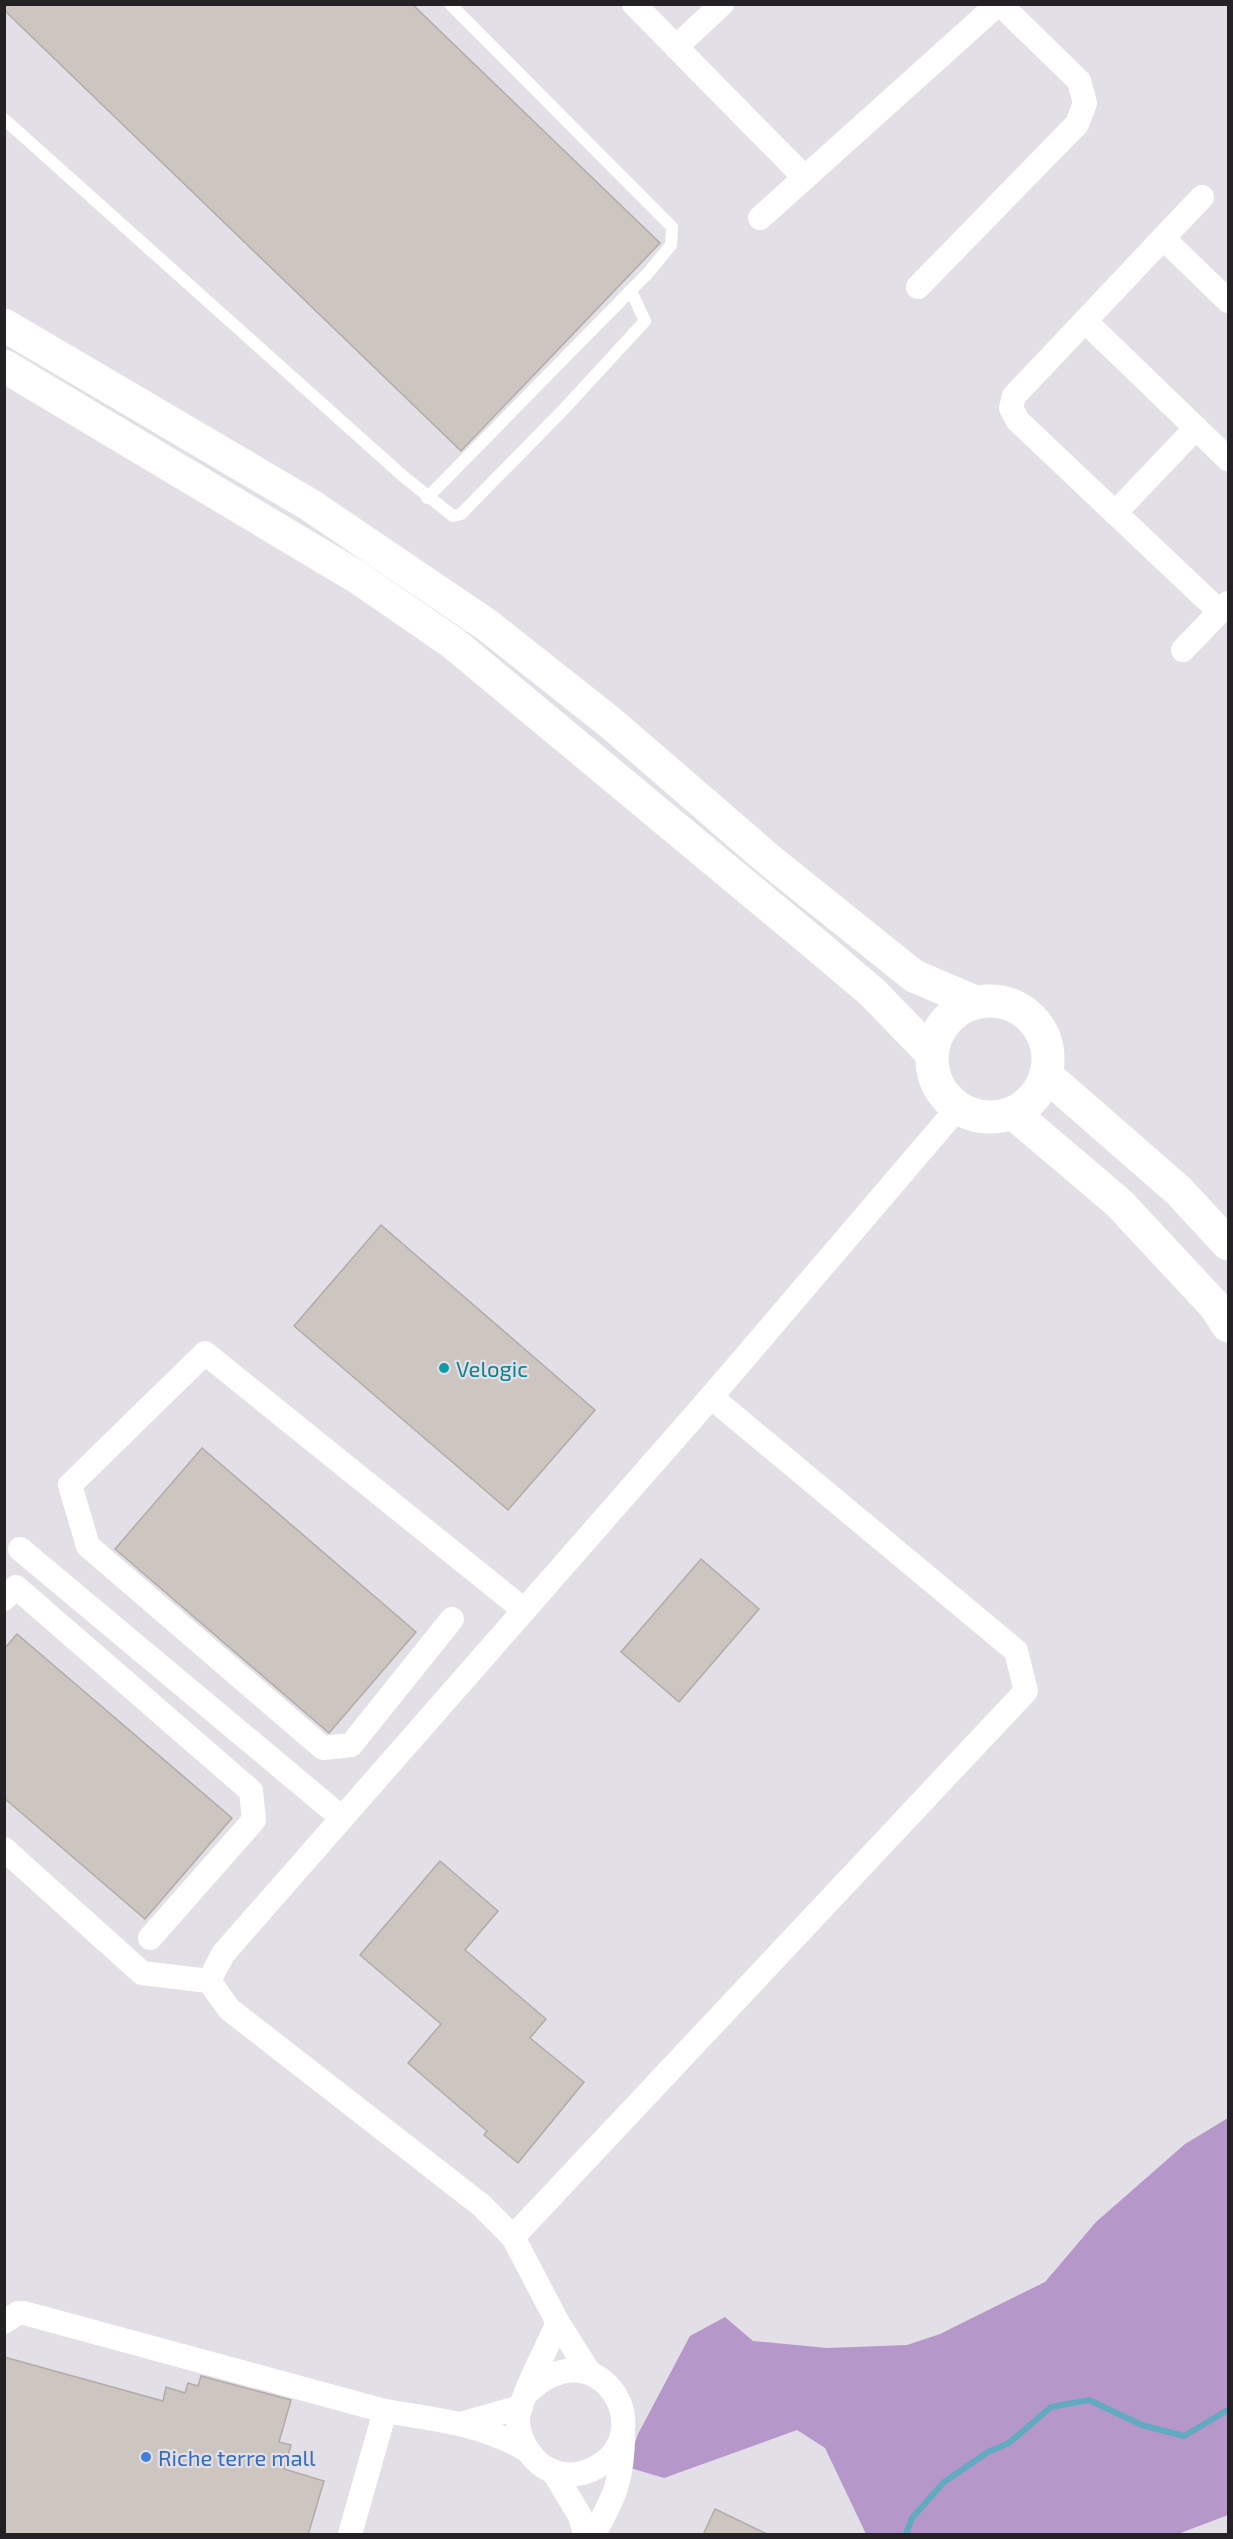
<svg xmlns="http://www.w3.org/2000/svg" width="1233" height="2539" font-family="'Exo 2',sans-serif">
  <rect width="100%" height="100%" fill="#e3dfe6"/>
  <!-- forest -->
  <polygon fill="#b697c9" points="1228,2118 1228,2515 1178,2534 866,2534 825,2448 797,2430 664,2478 627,2467 638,2434 690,2336 725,2317 753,2341 827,2348 907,2345 940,2334 1045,2282 1096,2222 1185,2144"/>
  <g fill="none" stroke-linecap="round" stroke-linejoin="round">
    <!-- stream -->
    <polyline stroke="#61aabf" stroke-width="6" points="906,2534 912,2518 944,2482 988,2452 1009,2443 1051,2407 1089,2400 1142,2425 1184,2436 1228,2410"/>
  </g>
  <!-- building -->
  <g fill="#cdc5c0" stroke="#b3aba7" stroke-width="1.5">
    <polygon points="4,4 412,4 660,243 461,451 4,10"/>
    <polygon points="381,1225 595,1410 508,1510 294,1326"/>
    <polygon points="202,1448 416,1632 329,1733 115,1549"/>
    <polygon points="701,1559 759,1609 679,1702 621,1652"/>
    <polygon points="17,1634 232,1818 145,1919 4,1798 4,1649"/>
    <polygon points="440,1861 498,1911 465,1950 546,2019 530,2038 584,2082 518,2163 484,2135 487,2131 408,2063 441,2024 360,1955"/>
    <polygon points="4,2357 163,2401 166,2387 185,2393 188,2383 198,2386 201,2376 291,2400 279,2442 291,2445 284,2469 324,2481 308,2535 4,2535"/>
    <polygon points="715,2509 769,2535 703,2535"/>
  </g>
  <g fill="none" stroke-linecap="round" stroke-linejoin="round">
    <!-- lane -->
    <g stroke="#fff" stroke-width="12">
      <polyline points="4,119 404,477 453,516 461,514 565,408 645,321 631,291"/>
      <polyline points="427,498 648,273 671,245 672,227 450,4"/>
    </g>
    <!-- street -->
    <g stroke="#fff" stroke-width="24">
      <polyline points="634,4 805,178"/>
      <polyline points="676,47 722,4"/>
      <polyline points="1202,197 1014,396 1011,408 1018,421 1220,612"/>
      <polyline points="760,218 998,4"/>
      <polyline points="1163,238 1228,301"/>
      <polyline points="918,287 1077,124 1085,103 1079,81 1000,4"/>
      <polyline points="1085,321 1228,459"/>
      <polyline points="1115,513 1196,428"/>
      <polyline points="1183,650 1228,603"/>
      <polyline points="20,1549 342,1818"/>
      <polyline points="4,1599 16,1587 251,1791 254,1820 150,1938"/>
      <polyline points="452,1619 351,1745 323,1748 88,1546 70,1485 205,1353 524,1610"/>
      <polyline points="4,1849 142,1973 209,1981 229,2009 481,2205 513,2237 558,2323 589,2372"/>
      <polyline points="209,1981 223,1954 711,1397 956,1110"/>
      <polyline points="513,2237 1026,1691 1016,1651 711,1397"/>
      <polyline points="4,2322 18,2313 24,2313 385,2411"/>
      <path d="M529 2391C596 2329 656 2424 603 2463 588 2474 570 2478 552 2471 533 2464 518 2440 518 2420 518 2402 549 2343 558 2323"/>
      <polyline points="460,2424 521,2407"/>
      <polyline points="553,2471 580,2516 585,2534"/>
      <path d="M350 2534 385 2411C433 2419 485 2424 528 2451"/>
      <path d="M594 2534C615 2496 623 2479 623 2434"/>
    </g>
    <!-- secondary -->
    <g stroke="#fff" stroke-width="33">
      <polyline points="4,325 310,505 487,625 612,724 767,858 914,976 975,1002"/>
      <polyline points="4,366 357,577 453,643 820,948 873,993 931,1053"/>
      <circle cx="990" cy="1059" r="58"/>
      <polyline points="1046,1075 1179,1191 1228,1244"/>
      <polyline points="1013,1113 1119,1203 1215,1306 1228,1326"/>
    </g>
  </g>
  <!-- markers -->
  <circle fill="#0f9aa8" stroke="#e3dfe6" stroke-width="2" cx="444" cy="1368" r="6"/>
  <circle fill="#3f7fe0" stroke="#e3dfe6" stroke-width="2" cx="146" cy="2457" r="6"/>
  <g text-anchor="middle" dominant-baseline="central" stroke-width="4.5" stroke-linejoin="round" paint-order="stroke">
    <!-- culture labels -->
    <g font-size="22" fill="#0d838f" stroke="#e3dfe6" text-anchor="start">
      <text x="456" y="1368">Velogic</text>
    </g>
    <!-- shop labels -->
    <g font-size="22" fill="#366cbe" stroke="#e3dfe6" text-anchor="start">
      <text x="158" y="2457">Riche terre mall</text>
    </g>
  </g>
  <!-- border -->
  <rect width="1233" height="2539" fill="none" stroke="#232124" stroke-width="12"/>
</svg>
